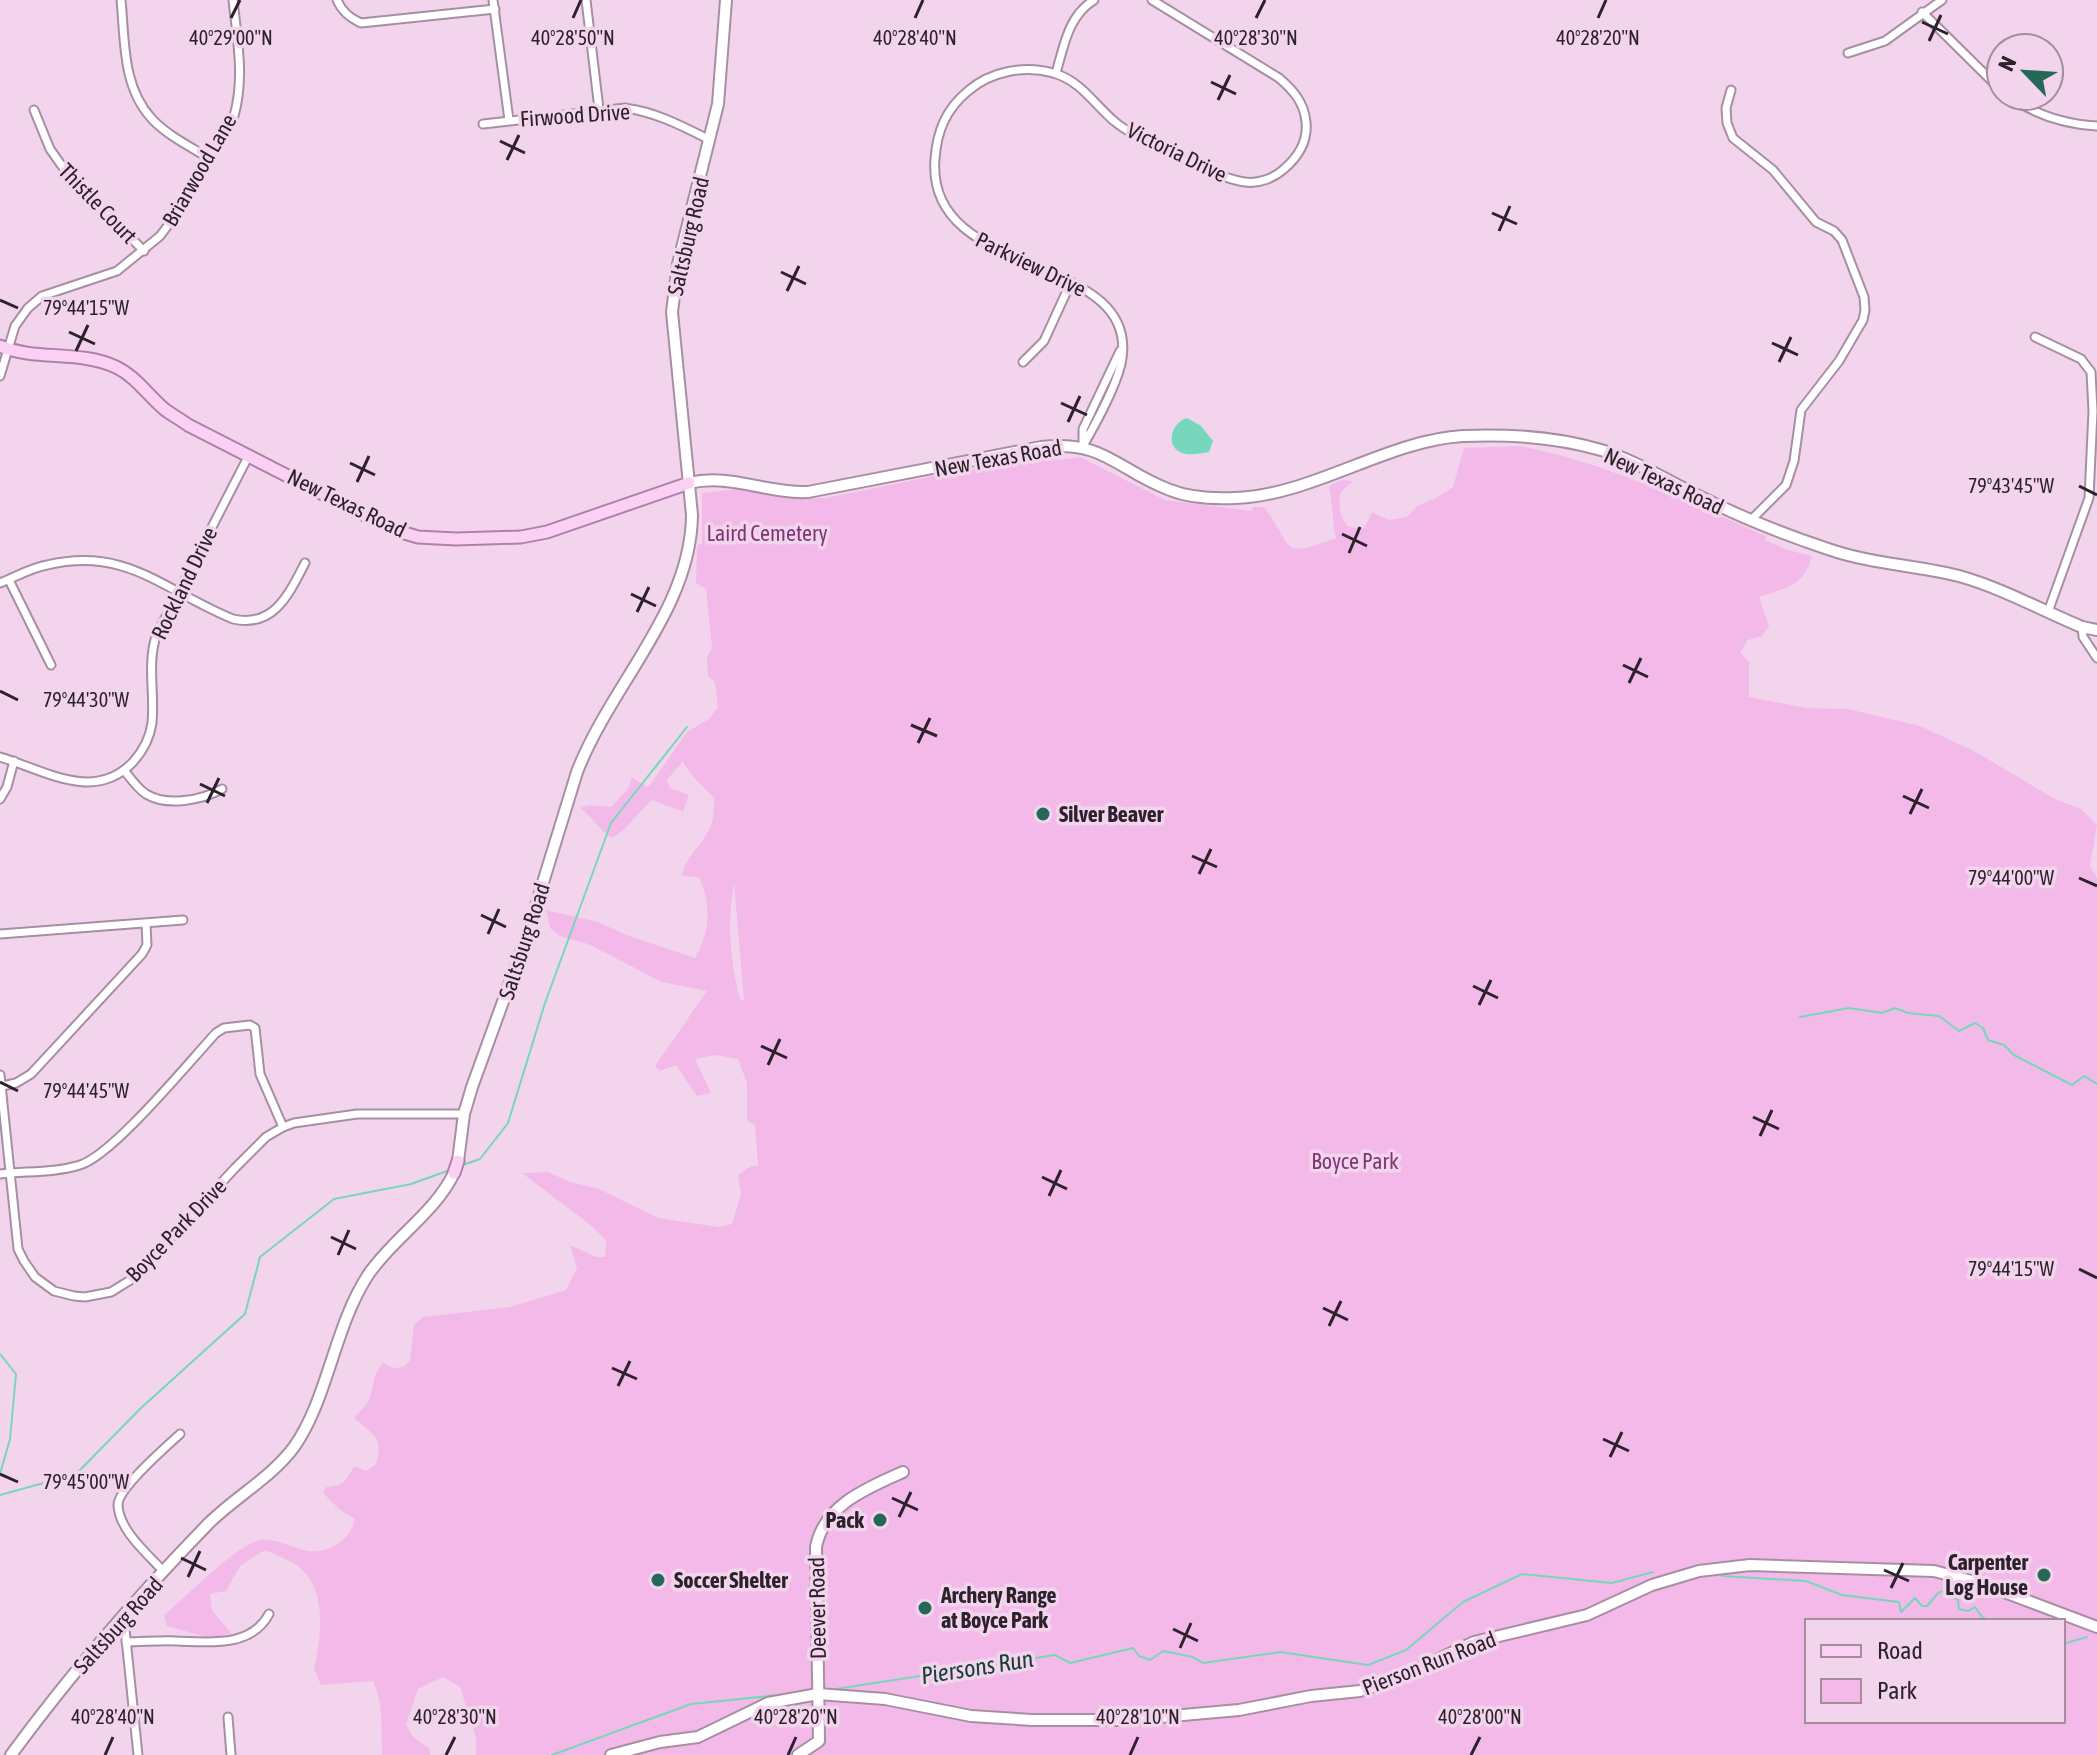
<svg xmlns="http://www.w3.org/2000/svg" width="2097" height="1755" font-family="'Asap Condensed',sans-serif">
  <rect width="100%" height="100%" fill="#f2d5ec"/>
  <!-- green -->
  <path fill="#f3bae9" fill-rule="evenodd" d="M1519 446C1606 462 1685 501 1766 536L1765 540 1788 550 1812 556C1803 588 1787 587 1759 597L1769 626 1762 636 1748 640 1740 652 1749 662V697L1806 708 1848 709 1920 726 1974 751 2055 799 2081 809 2097 825 2090 866 2097 878V1755H476V1737L460 1687 443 1677 418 1689 406 1724 412 1736 430 1749V1755H382C381 1729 384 1705 373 1681L321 1685 314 1669C321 1637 328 1591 299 1567 290 1560 276 1555 265 1550L240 1566 226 1591 210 1594 212 1610 231 1633 213 1639 167 1626 164 1615C184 1599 238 1543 261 1540 278 1538 293 1549 309 1551 329 1554 352 1538 355 1519L339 1509 323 1493 326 1487C343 1486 346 1481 354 1466L366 1471 376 1464C384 1439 373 1434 355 1419V1416C380 1396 366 1383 383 1363L393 1368 404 1367 410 1360 414 1325 423 1317 510 1307 566 1290 577 1268 570 1245 596 1257H605L606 1240 593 1227 522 1173 548 1172 570 1182 599 1189 658 1218 719 1227 732 1224 741 1194 738 1175 751 1166H758L755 1125 747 1120V1083L738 1059 715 1055 695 1059 711 1093 697 1096 676 1065 660 1071 655 1066 707 991 662 982 588 944 560 936 550 928 546 910 598 922 629 936 695 958C710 932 712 905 699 877L682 876C686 855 703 845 711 825 714 817 714 807 714 798 703 785 690 777 683 761L667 780 670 788 689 795 683 812 652 800C638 812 628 829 612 838 598 829 594 818 580 808L588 805 611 807 627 790 632 777 647 787 650 785 687 732 709 719 718 707 715 682 708 676 707 657 712 648 706 589 696 583 697 546 702 543V493L739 489 785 498H826L948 473 1049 458 1057 460 1080 457 1165 500 1252 511 1253 507H1264C1295 547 1277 560 1336 538 1332 521 1333 504 1329 486L1342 480 1353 481 1340 493C1339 508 1339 517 1349 527L1364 528 1372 512 1389 520 1407 517 1417 506 1436 498 1453 487 1464 448ZM734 883 744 1000H743L740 999C730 962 727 921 734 883ZM1807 1621H2063V1721H1807Z"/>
  <!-- water -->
  <path fill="#76d7bc" d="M1187 418 1201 426 1213 441 1209 452C1201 453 1190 456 1182 453 1164 446 1172 422 1187 418Z"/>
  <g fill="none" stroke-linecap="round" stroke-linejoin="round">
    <!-- stream -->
    <g stroke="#76d7bc" stroke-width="2">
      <polyline points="1800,1017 1849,1008 1882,1013 1895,1008 1908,1013 1939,1016 1959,1031 1975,1023 1983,1028 1988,1040 2004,1045 2014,1055 2072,1085 2084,1076 2097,1084"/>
      <polyline points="460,1166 480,1159 508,1123 545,1003 611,823 687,727"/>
      <polyline points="0,1354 16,1374 10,1439 0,1474"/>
      <polyline points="0,1495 76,1474 141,1408 245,1314 260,1257 334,1199 411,1184 450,1170"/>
      <polyline points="1722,1576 1806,1581 1842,1595 1899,1602 1901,1612 1915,1598 1922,1606 1927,1606 1938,1593 1944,1591 1958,1600 1959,1609 1968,1611 1975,1607 1982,1617 1991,1621"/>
      <polyline points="2063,1644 2087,1637"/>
      <polyline points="836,1689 1055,1655 1070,1663 1133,1648 1139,1656 1150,1660 1163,1651 1193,1657 1203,1663 1280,1652 1368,1665 1406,1650 1463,1602 1522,1574 1612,1583 1653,1572"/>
      <polyline points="552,1755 691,1704 790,1694"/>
    </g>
    <!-- street casing -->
    <g stroke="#a88ea3" stroke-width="11">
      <g id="street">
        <path d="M121 0C125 40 122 87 152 119 167 135 189 146 209 158"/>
        <path d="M337 0C342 12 350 18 361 23L495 9"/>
        <polyline points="493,0 509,120"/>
        <polyline points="586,0 599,109"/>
        <polyline points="1922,12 2001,90"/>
        <polyline points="1848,53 1885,41 1942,0"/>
        <path d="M1056 73C1064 46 1068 16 1094 0"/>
        <polyline points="1731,90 1726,108 1727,123 1733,138 1773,170 1816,222 1834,231 1842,240 1864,297 1865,310 1863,320 1839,361 1801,410 1794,461 1786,485 1751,520"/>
        <path d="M2009 96C2035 115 2065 124 2097 126"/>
        <polyline points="34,110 50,149 69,176 144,251"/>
        <path d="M483 124 625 108C656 112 682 126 710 140"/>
        <polyline points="2035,337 2081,359 2091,372 2093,411 2089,498 2048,612"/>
        <polyline points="1023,362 1044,341 1071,282"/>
        <path d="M0 376 15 326 28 308 42 296 117 271 160 236 169 224 234 116C245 77 237 39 233 0"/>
        <polyline points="1083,442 1083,429 1120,351"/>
        <path d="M1083 446C1096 423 1115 389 1121 364 1145 250 925 283 935 159 937 131 946 109 968 91 991 71 1025 65 1053 73 1080 80 1094 104 1114 121 1132 137 1222 180 1245 182 1259 184 1274 178 1284 169 1298 157 1308 141 1306 122 1304 102 1293 90 1279 78L1152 0"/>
        <polyline points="9,580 51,665"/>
        <path d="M0 583C16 577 30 568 47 565 127 546 164 591 233 619 274 628 289 594 305 563"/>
        <polyline points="2082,627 2083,637 2097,658"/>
        <path d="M0 757C44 770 94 803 133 762 143 751 150 737 152 723 155 694 147 665 156 636L249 455"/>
        <path d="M124 770C131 779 137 788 146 794 167 807 202 800 222 789"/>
        <polyline points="0,799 7,787 14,761"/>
        <polyline points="0,934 183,920"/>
        <polyline points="0,1075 18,1249 24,1261 35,1277 54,1291 74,1296 85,1297 111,1292 132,1279 235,1168 266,1137 283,1127 294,1123 357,1114 464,1114"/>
        <polyline points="2,1086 16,1083 31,1074 142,954 147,945 146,924"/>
        <path d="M0 1174C26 1171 54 1173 80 1165 113 1155 189 1062 216 1033L224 1028 250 1025 255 1028 260 1074 283 1127"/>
        <path d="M164 1572C149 1555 119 1531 118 1505 118 1488 166 1447 180 1434"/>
        <polyline points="121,1619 125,1629 138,1755"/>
        <path d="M126 1642C143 1642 160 1640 177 1641 209 1642 251 1648 269 1614"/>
        <polyline points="228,1717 231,1755"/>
      </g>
    </g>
    <!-- secondary casing -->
    <g stroke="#a88ea3" stroke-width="14">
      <g id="secondary">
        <path d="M689 483C730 473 767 494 808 492L1041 447C1106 440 1116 470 1170 490 1190 498 1213 499 1235 498 1311 496 1388 440 1463 436 1508 434 1557 437 1601 450 1637 461 1671 483 1705 499 1745 519 1786 535 1828 549 1871 564 1915 565 1959 576 2002 588 2041 610 2082 627L2097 630"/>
        <path d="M458 1161 464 1114 472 1087 525 941 577 772C611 684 691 610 692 515L672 312 678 264 718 104 726 0"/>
        <path d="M11 1755C71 1673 138 1596 208 1524 235 1497 271 1478 294 1447 328 1399 334 1327 368 1275 393 1238 435 1213 454 1173"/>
        <polyline points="611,1755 660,1742 698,1737 768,1703 818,1694 885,1699 971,1716 1032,1720 1127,1720 1239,1710 1311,1696 1360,1691 1403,1676 1474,1642 1587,1615 1652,1585 1699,1571 1750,1565 1934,1571 1983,1584 2097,1627"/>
        <path d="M798 1755 819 1741 816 1547C824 1505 867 1488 903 1472"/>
      </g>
    </g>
    <!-- primary casing -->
    <g stroke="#b080a8" stroke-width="15">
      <g id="primary">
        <path d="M0 346C36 361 80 350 116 367 135 376 147 394 163 408 170 414 180 419 188 425L358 512 401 532 418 537 456 539 521 537 547 532 689 483"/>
        <polyline points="454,1173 458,1161"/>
      </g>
    </g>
    <!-- street -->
    <use href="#street" stroke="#fff" stroke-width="7"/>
    <!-- secondary -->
    <use href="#secondary" stroke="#fff" stroke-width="10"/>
    <!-- primary -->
    <use href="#primary" stroke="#fad1f3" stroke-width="11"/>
  </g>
  <!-- ticks -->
  <path fill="none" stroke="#2d222b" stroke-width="3" d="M231 18 240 0M573 18 581 0M915 18 923 0M1256 18 1265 0M1598 18 1606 0M1922 22 1948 34M1929 41 1941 15M1211 82 1236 94M1218 100 1230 75M500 141 525 153M507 160 519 135M1492 213 1517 224M1499 231 1510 206M781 272 806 284M787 291 799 266M0 300 18 308M69 332 95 344M1772 343 1798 355M76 351 88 325M1779 362 1791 337M1061 403 1087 415M1068 422 1080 396M350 463 375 475M357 482 369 456M2079 486 2097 495M1342 534 1367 546M1349 553 1360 527M631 594 656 606M637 612 649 587M1623 665 1648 677M1629 683 1641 658M0 691 18 700M911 725 937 736M918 743 930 718M200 784 225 796M1903 796 1929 808M207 803 219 778M1910 814 1922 789M1192 856 1217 867M1199 874 1211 849M2079 878 2097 886M481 915 506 927M488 934 499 909M1473 986 1498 998M1479 1005 1491 980M761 1046 787 1058M768 1065 780 1039M0 1082 18 1091M1753 1117 1779 1129M1760 1136 1772 1110M1042 1177 1067 1189M1049 1196 1061 1170M331 1237 356 1249M338 1255 349 1230M2079 1269 2097 1278M1323 1308 1348 1320M1329 1326 1341 1301M612 1368 637 1379M618 1386 630 1361M1603 1439 1629 1451M1610 1457 1622 1432M0 1474 18 1482M892 1498 918 1510M899 1517 911 1492M181 1558 206 1570M1884 1570 1909 1581M188 1577 200 1551M1891 1588 1903 1563M1173 1629 1198 1641M1180 1648 1191 1623M105 1755 113 1737M446 1755 455 1737M788 1755 796 1737M1130 1755 1138 1737M1471 1755 1480 1737"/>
  <!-- markers -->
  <g fill="#266857" stroke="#f2d5ec" stroke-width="3">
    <circle cx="1043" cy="814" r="8"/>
    <circle cx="880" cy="1520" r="8"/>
    <circle cx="2044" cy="1575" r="8"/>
    <circle cx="658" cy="1580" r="8"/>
    <circle cx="925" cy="1608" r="8"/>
  </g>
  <g text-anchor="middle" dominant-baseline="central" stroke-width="7" stroke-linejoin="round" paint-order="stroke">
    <!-- street labels -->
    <g font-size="22" fill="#2d222b" stroke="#f2d5ec">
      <text transform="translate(575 115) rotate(-4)">Firwood Drive</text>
      <text transform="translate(1177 152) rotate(26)">Victoria Drive</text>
      <text transform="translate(199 170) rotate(-60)">Briarwood Lane</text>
      <text transform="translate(98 203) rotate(46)">Thistle Court</text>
      <text transform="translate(688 236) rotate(-77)">Saltsburg Road</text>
      <text transform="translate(1031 264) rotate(26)">Parkview Drive</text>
      <text transform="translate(998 458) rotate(-10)">New Texas Road</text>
      <text transform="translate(1664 481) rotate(25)">New Texas Road</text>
      <text transform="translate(347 503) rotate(26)">New Texas Road</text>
      <text transform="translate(184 583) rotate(-64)">Rockland Drive</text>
      <text transform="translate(524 941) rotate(-72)">Saltsburg Road</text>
      <text transform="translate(176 1230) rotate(-46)">Boyce Park Drive</text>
      <text transform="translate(817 1608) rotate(-91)">Deever Road</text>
      <text transform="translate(118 1625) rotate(-48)">Saltsburg Road</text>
      <text transform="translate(1429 1663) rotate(-21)">Pierson Run Road</text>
    </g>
    <!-- park labels -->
    <g font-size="22" fill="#7f3676" stroke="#f2d5ec">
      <text x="767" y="533">Laird Cemetery</text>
      <text x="1355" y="1161">Boyce Park</text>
    </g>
    <!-- poi labels -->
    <g font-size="22" font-weight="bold" fill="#2d222b" stroke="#f2d5ec" text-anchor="start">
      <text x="1059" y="814">Silver Beaver</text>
      <text x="864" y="1520" text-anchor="end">Pack</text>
      <text x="2028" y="1562" text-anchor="end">Carpenter<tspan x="2028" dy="25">Log House</tspan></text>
      <text x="674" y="1580">Soccer Shelter</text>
      <text x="941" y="1595">Archery Range<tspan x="941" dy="25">at Boyce Park</tspan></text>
    </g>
    <!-- water labels -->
    <g font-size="24" font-style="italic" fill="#154035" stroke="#f2d5ec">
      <text transform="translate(977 1667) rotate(-9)">Piersons Run</text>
    </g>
  </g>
  <g font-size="20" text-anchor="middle" fill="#2d222b" stroke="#f2d5ec" stroke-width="7" stroke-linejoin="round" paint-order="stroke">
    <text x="231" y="45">40°29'00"N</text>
    <text x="573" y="45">40°28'50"N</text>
    <text x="915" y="45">40°28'40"N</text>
    <text x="1256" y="45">40°28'30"N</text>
    <text x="1598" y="45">40°28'20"N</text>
    <text x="86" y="315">79°44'15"W</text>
    <text x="2011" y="493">79°43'45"W</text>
    <text x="86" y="707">79°44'30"W</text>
    <text x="2011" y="885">79°44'00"W</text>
    <text x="86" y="1098">79°44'45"W</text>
    <text x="2011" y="1276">79°44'15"W</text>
    <text x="86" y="1489">79°45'00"W</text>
    <text x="113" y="1724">40°28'40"N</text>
    <text x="455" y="1724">40°28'30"N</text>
    <text x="796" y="1724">40°28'20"N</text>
    <text x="1138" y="1724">40°28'10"N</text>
    <text x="1480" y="1724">40°28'00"N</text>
  </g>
  <!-- legend -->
  <rect x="1805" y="1619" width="260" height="104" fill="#f2d5ec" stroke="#a38d9f" stroke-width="2"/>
  <rect x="1821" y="1645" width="40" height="12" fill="#fad1f3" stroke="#a38d9f" stroke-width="2"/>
  <text x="1877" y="1659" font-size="24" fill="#2d222b">Road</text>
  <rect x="1821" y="1679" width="40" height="24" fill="#f3bae9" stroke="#a38d9f" stroke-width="2"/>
  <text x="1877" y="1699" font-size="24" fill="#2d222b">Park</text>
  <!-- north arrow -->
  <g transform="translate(2025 72) rotate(295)"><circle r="38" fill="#f2d5ec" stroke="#a38d9f" stroke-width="2"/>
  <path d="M0-6L14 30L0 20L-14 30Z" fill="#266857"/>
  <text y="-12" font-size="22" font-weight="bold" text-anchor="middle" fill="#2d222b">N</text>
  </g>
</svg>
